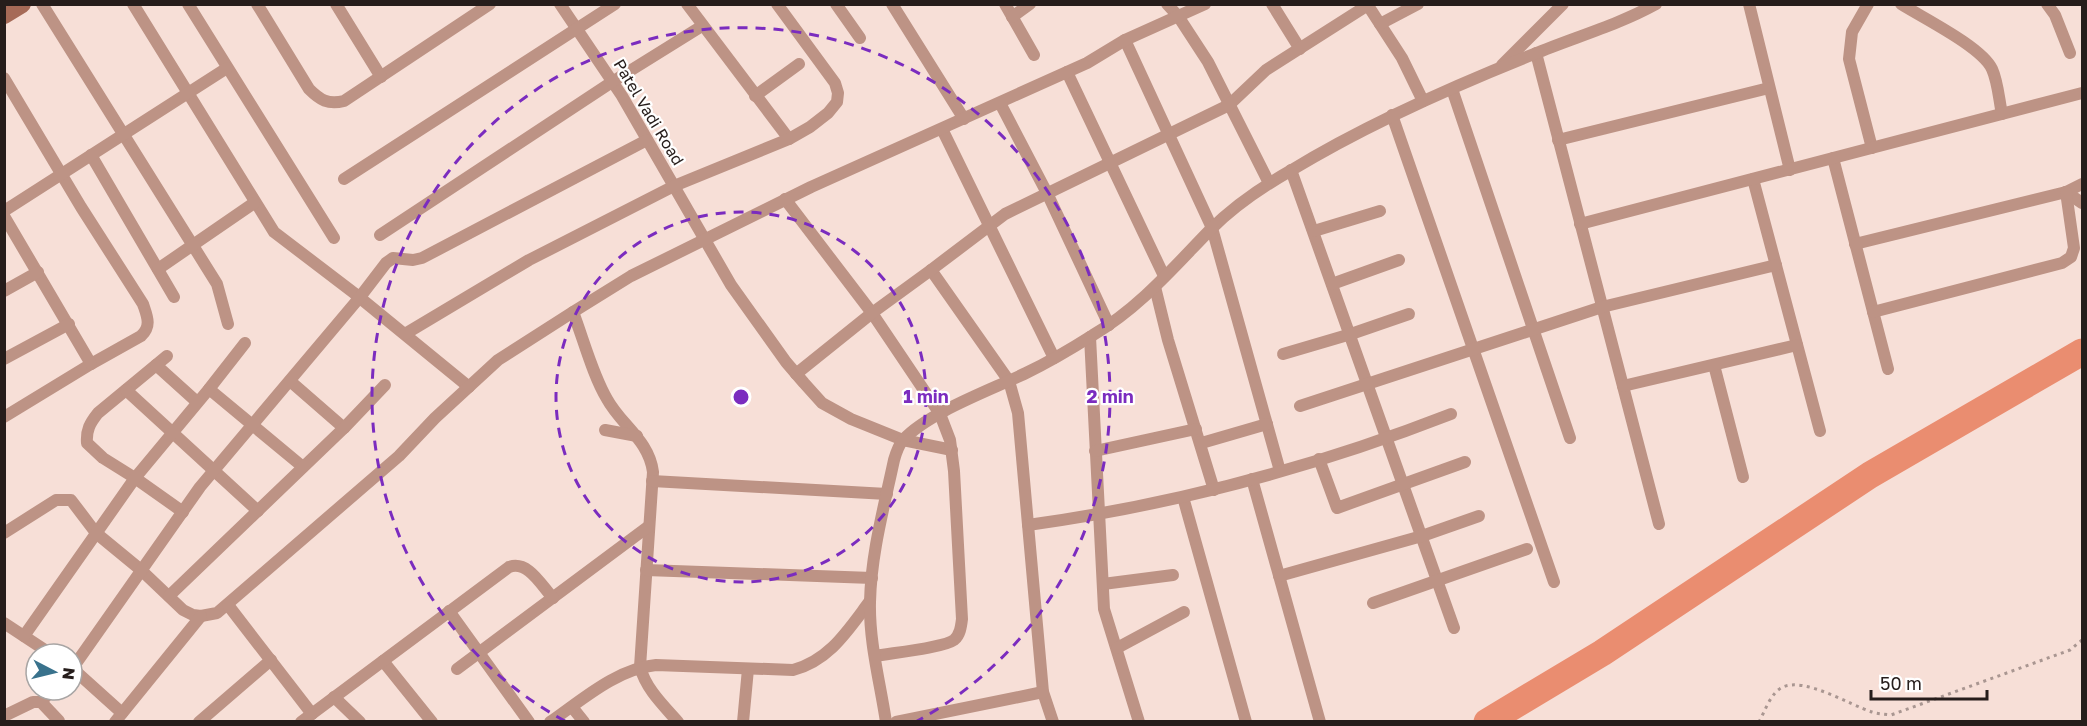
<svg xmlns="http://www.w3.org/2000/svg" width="2087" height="726" font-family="'Golos Text',sans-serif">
  <rect width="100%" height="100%" fill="#f7dfd7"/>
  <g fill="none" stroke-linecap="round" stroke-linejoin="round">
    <!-- river -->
    <polyline stroke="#ea8d70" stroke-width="27" points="1487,722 1602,653 1870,475 2082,352"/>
    <!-- path -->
    <path stroke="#a99691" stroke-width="3" stroke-dasharray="3 4.5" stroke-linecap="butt" d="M1759 722C1765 711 1771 692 1783 687 1805 677 1850 705 1872 712 1878 714 1884 714 1891 715L2070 650 2082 640"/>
    <!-- street -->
    <g stroke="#bd9385" stroke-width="12">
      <polyline points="42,4 217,284 228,324"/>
      <polyline points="133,4 274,232 354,293 469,387"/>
      <polyline points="188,4 334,238"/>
      <path d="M257 4 309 89C320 100 328 105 344 101L490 4"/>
      <polyline points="336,4 381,77"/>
      <polyline points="560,4 622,96 731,285 786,362 804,383 822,403 851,419 903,440 952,450"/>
      <polyline points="687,4 789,139"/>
      <polyline points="836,4 860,38"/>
      <polyline points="892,4 964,119"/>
      <polyline points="1005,4 1034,55"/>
      <polyline points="1167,4 1178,16 1208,62 1269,183"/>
      <polyline points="1272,4 1300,49"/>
      <polyline points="1367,4 1402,58 1423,101"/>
      <polyline points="1749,4 1790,170"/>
      <polyline points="1868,4 1852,32 1849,59 1872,148"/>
      <path d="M1901 4C1923 18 1982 47 1992 69 1998 82 1999 100 2002 114"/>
      <polyline points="2047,4 2055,15 2070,53"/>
      <polyline points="1012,17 1030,4"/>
      <polyline points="1380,24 1418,4"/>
      <polyline points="1125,40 1212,228 1280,471"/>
      <polyline points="1536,53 1659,524"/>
      <polyline points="1502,65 1563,4"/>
      <polyline points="1067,72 1164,276"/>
      <path d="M4 78 81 207 143 304C147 316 152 326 141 336L91 364 4 417"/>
      <polyline points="1452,89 1570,438"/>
      <polyline points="755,96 799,64"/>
      <polyline points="1000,103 1048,195 1109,325"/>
      <polyline points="1392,115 1554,582"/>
      <polyline points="942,129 1054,358"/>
      <polyline points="1558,140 1769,88"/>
      <polyline points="91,155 174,297"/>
      <polyline points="1833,158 1888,369"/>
      <polyline points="1291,170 1454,628"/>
      <polyline points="344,179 615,4"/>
      <polyline points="1753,179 1820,431"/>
      <polyline points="2066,192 2082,203"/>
      <path d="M785 199 872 313 940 414 950 440 954 471 962 619C961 627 960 635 954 640 943 648 891 653 875 656"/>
      <polyline points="4,211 227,68"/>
      <polyline points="4,216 91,364"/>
      <polyline points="1580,224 2082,93"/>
      <polyline points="1314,231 1380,211"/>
      <polyline points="380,235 612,82 702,26"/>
      <polyline points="1855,244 2066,192 2082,184"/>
      <polyline points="158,269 254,203"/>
      <polyline points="931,270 1009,381 1018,413 1043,692 1053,722"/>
      <polyline points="1332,284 1399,260"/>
      <polyline points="1155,287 1168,340 1214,490"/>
      <polyline points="4,291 38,272"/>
      <path d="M573 312C583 338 593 376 607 399 621 425 649 440 653 472L640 667C646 689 663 705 678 722"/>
      <polyline points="1873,312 2062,263 2071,257 2074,248 2066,192"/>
      <polyline points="405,334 529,260 674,186 789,139 810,127 828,113 837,102 838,93 835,83 777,4"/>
      <polyline points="1090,337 1104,609 1139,722"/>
      <polyline points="1283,354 1351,334 1409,314"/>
      <path d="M167 356 98 413C90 423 86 430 87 443L103 458 135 478 183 512"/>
      <polyline points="4,359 69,324"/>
      <polyline points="156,365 197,402"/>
      <polyline points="1714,365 1743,477"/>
      <polyline points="796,374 872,313 931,270 1005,214 1229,105 1266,70 1368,5"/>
      <polyline points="290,381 344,428"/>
      <polyline points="1623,386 1797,345"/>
      <polyline points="209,389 303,467"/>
      <polyline points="126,390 258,511"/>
      <polyline points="1300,406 1602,307 1776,265"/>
      <polyline points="605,430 637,436"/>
      <polyline points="1200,442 1205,442 1267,424"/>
      <polyline points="1095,451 1196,429"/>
      <polyline points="1319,459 1337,508 1465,462"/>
      <polyline points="1252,479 1320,722"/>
      <polyline points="652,481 887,494"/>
      <polyline points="1183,497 1246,722"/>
      <path d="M1028 525C1173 505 1315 467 1451 414"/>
      <polyline points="4,533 56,500 71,500 96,533 141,570 183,610 193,615 201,616 217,613 399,456 435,418 498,360 573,312 631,276 811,187 1087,63 1125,40 1205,4"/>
      <polyline points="646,570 872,578"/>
      <polyline points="1279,576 1422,536 1479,516"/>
      <polyline points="1103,584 1173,575"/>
      <polyline points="169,596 344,428 385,385"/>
      <polyline points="1373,603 1527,549"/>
      <polyline points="228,605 312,714"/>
      <polyline points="449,611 529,722"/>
      <polyline points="4,623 51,654"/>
      <polyline points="24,636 135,478 209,389 245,343"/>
      <polyline points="1117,648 1184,612"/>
      <polyline points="383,661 432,722"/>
      <polyline points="72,668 122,713"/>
      <polyline points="72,669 200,487 360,297 386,263 393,258 413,260 422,258 647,140"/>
      <polyline points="457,669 649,526"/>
      <polyline points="334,697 360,722"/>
      <polyline points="41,702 52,690"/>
      <polyline points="572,707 584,722"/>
      <polyline points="4,716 33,702 41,702 59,721"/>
      <polyline points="115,722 201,616"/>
      <polyline points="199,722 271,660"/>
      <path d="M301 722 509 567C528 560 541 585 553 598"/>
      <path d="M550 722C582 700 616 669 656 665L793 670C830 660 848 630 870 601"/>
      <polyline points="743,722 748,669"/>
      <path d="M886 722C880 682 869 642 870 602 871 554 884 507 894 460 896 453 898 446 903 440 929 412 991 390 1026 373 1049 362 1071 349 1093 335 1139 308 1173 268 1210 230 1233 207 1262 187 1290 171 1367 124 1451 87 1534 54 1575 37 1618 25 1656 4"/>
      <polyline points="896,722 1043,692"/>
    </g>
    <!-- secondary -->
    <polyline stroke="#a66a57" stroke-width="18" points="4,15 22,4"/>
  </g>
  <!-- distance rings -->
  <g fill="none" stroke="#7b2cbf" stroke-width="3" stroke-dasharray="10 8">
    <circle cx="741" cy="397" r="185"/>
    <path d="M565 721A369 369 0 1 1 917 721"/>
  </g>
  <g text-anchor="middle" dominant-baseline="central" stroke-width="4.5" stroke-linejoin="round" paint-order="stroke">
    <!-- street labels -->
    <g font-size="16" fill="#261d1b" stroke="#fff">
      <text transform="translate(649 112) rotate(59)">Patel Vadi Road</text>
    </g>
  </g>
  <circle cx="741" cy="397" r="9" fill="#7b2cbf" stroke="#fff" stroke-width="3"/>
  <g font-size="18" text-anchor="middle" font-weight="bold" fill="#7b2cbf" stroke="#fff" stroke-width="4.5" stroke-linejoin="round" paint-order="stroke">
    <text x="926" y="403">1 min</text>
    <text x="1110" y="403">2 min</text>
  </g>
  <!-- border -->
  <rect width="2087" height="726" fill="none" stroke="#261d1b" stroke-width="12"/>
  <!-- north arrow -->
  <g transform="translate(54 672) rotate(97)"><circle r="28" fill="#ffffff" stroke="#a8a5a4" stroke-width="1.5"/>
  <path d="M0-4.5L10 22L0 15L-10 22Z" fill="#39728c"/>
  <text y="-9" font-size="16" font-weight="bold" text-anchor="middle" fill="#261d1b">N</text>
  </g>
  <!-- scale -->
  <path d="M1871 690v9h116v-9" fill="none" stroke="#261d1b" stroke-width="3"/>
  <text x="1880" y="690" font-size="18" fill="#261d1b" stroke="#ffffff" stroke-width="4.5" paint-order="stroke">50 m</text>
</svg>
